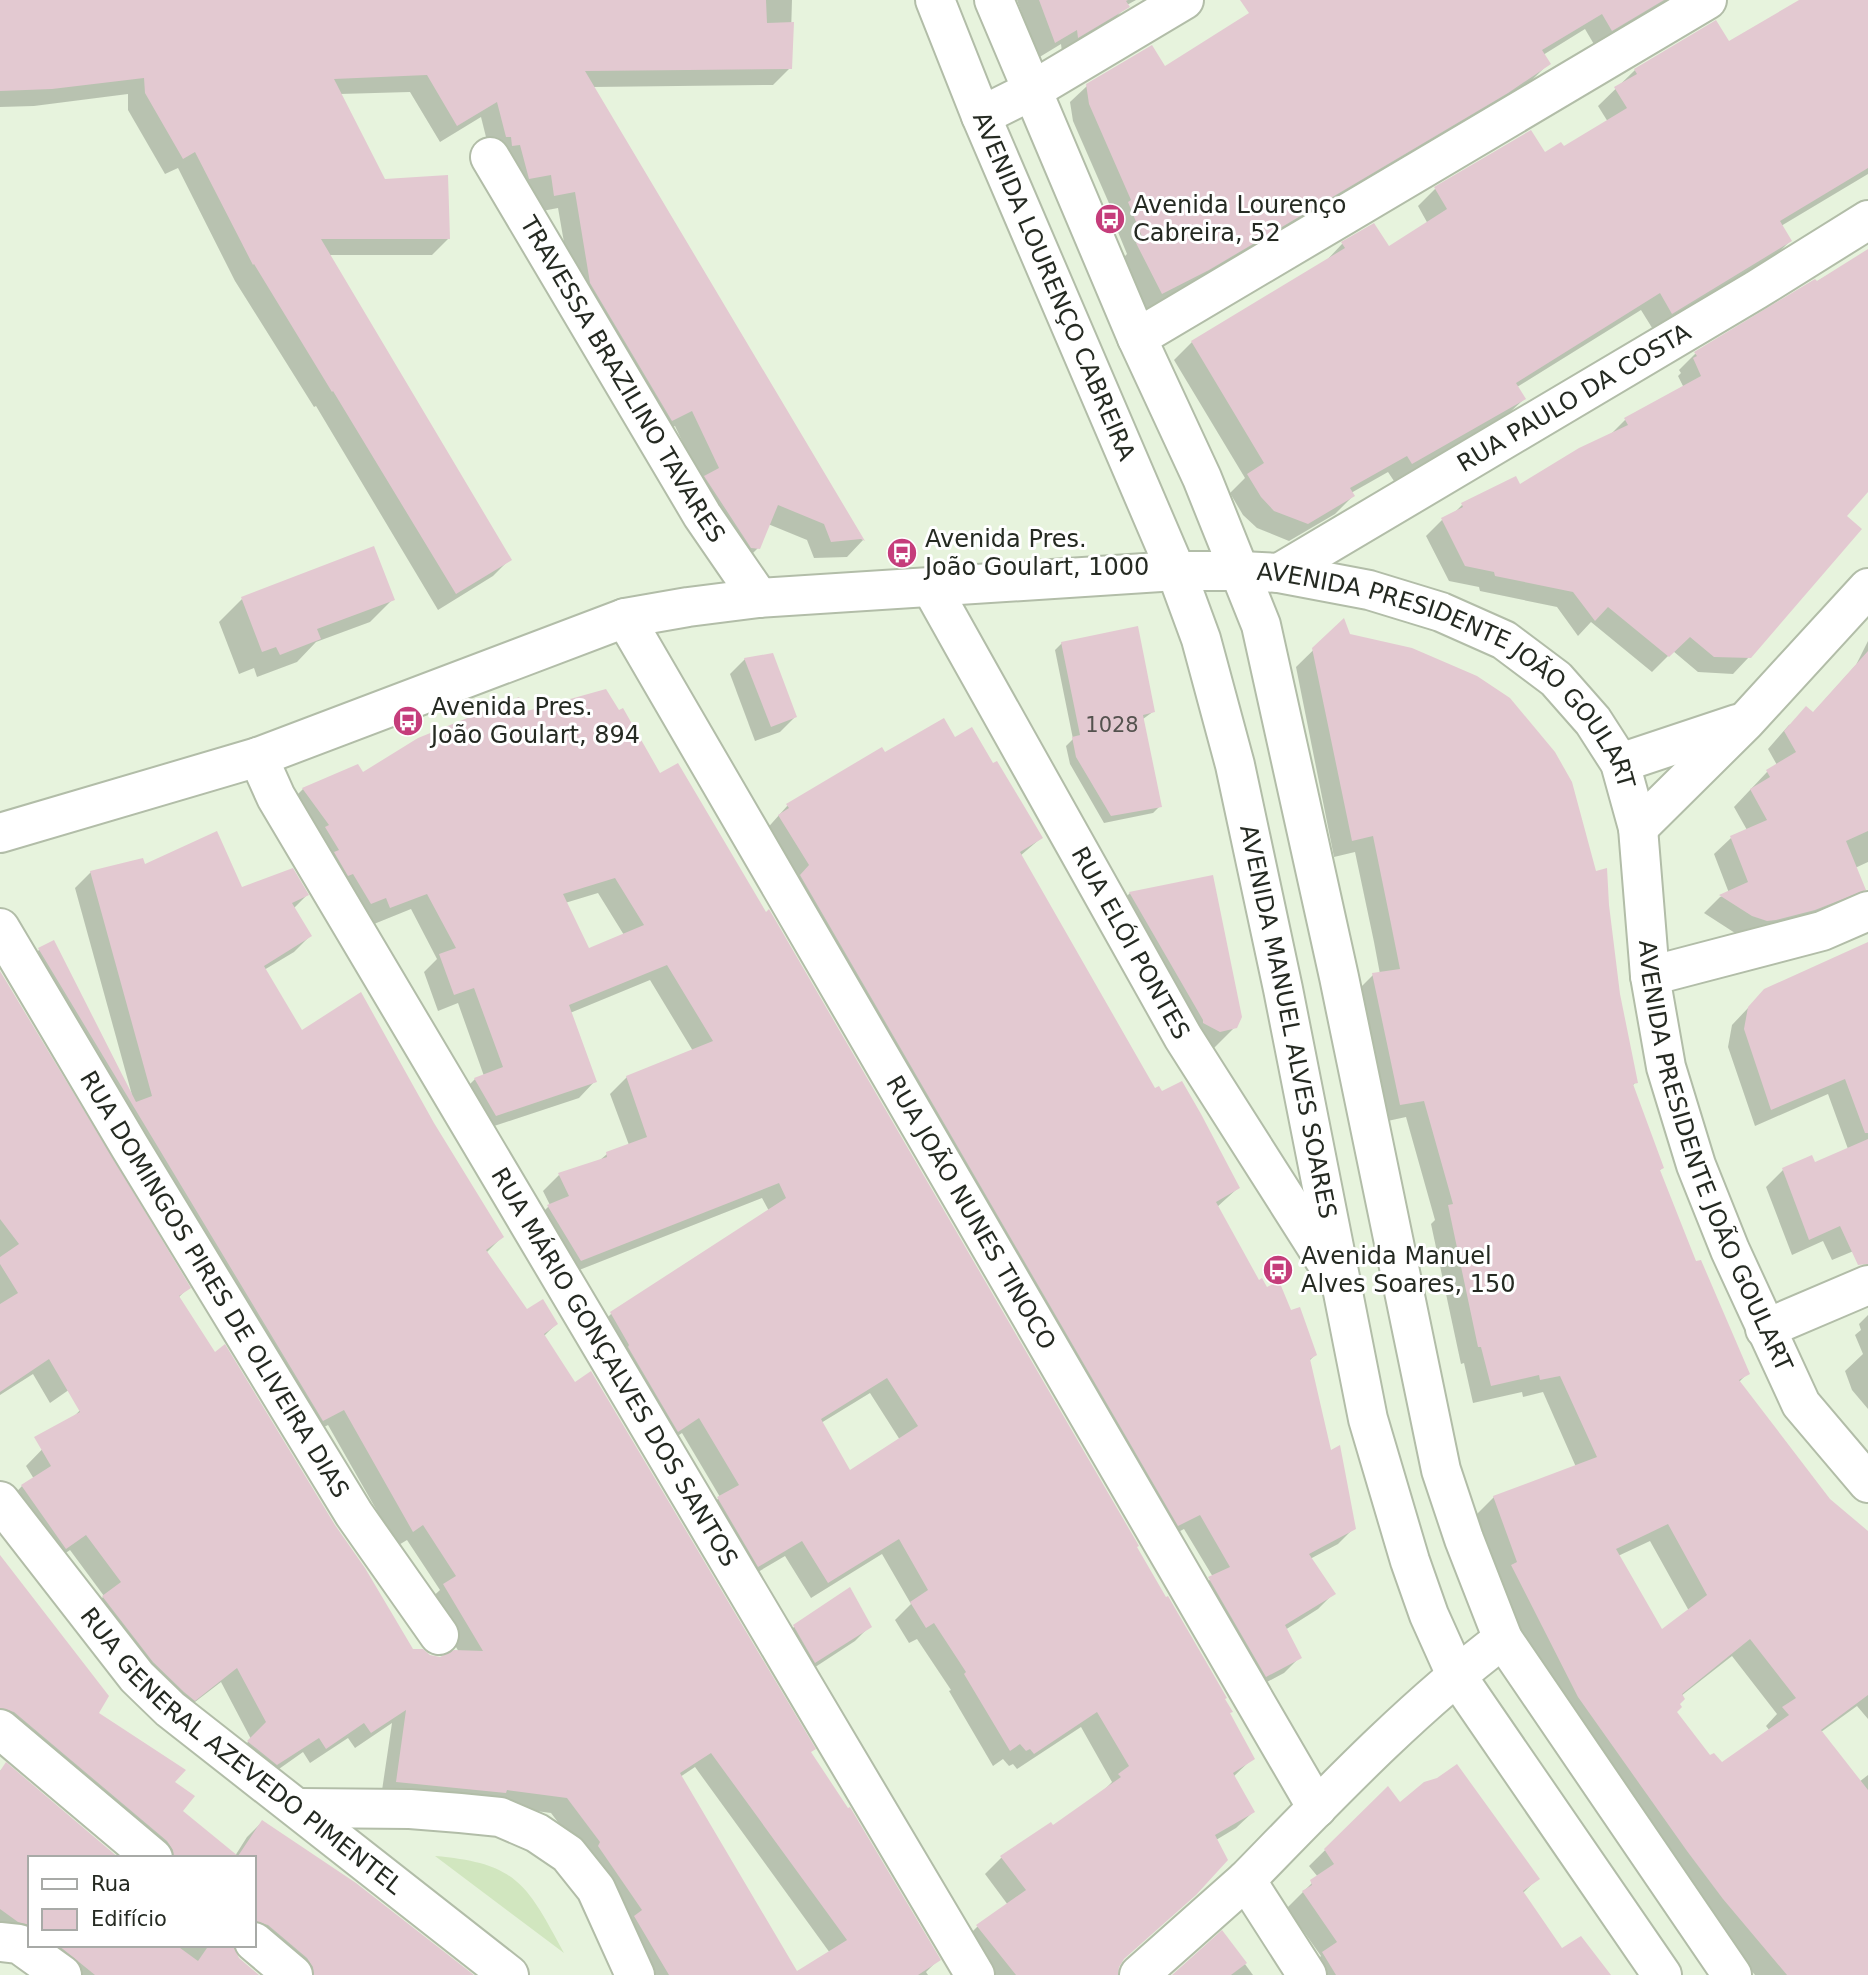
<svg xmlns="http://www.w3.org/2000/svg" width="1868" height="1975" font-family="'DejaVu Sans',sans-serif">
  <rect width="100%" height="100%" fill="#e7f3dd"/>
  <!-- green -->
  <path fill="#d1e6bf" d="M435 1856C518 1863 527 1885 564 1953Z"/>
  <!-- shadow -->
  <g fill="#0003" fill-rule="evenodd">
    <polygon points="0,0 792,0 790,68 773,85 593,87 863,540 847,557 814,558 807,540 768,524 758,548 741,565 675,426 655,437 574,300 558,208 537,212 534,191 513,195 490,153 481,117 440,142 410,92 340,94 383,181 449,238 432,255 328,255 510,559 493,576 438,610 316,406 314,407 235,281 178,168 165,174 128,110 128,94 34,106 0,107"/>
    <polygon points="1017,0 1136,0 1127,5 1111,23 1062,52 1061,44 1038,58"/>
    <polygon points="1275,0 1670,0 1595,46 1585,29 1543,55 1548,64 1532,80 1489,109 1191,286 1146,309 1120,261 1127,254 1113,220 1115,217 1073,121 1070,102 1087,86 1164,69"/>
    <polygon points="1801,0 1868,0 1868,174 1781,226 1790,241 1772,259 1654,331 1641,310 1517,387 1524,399 1506,416 1394,481 1388,472 1351,493 1353,496 1335,514 1289,541 1257,528 1243,515 1230,493 1245,478 1174,360 1192,342 1325,262 1342,244 1388,248 1428,224 1418,206 1435,189 1563,149 1608,122 1598,106 1635,70 1728,43"/>
    <polygon points="1868,251 1868,491 1746,388 1749,657 1733,674 1698,672 1673,651 1652,672 1591,622 1578,636 1557,607 1480,591 1479,587 1449,581 1426,536 1442,520 1452,515 1462,505 1515,478 1519,486 1609,436 1626,419 1684,388 1678,376 1681,373 1679,370 1695,354"/>
    <polygon points="242,599 393,599 370,622 316,642 297,662 257,677 254,668 239,674 219,622"/>
    <path d="M1343 621 1349 635 1595 873 1607 905 1618 995 1636 1082 1632 1086 1662 1168 1659 1171 1695 1263 1747 1374 1739 1382 1828 1501 1868 1534V1719L1857 1706 1821 1732 1859 1782 1868 1775V1975H1755L1706 1917 1561 1715 1495 1584 1500 1579 1476 1515 1494 1497 1576 1467 1543 1392 1523 1397 1522 1392 1473 1403 1464 1363 1461 1364 1431 1224 1435 1220 1406 1117 1383 1122 1355 993 1373 975 1380 974 1374 942 1355 852 1334 857 1296 667ZM1650 1541 1689 1611 1662 1632 1618 1556ZM1732 1656 1777 1714 1766 1726 1770 1731 1721 1765 1710 1758 1674 1712 1681 1696Z"/>
    <polygon points="1868,641 1868,862 1855,868 1864,889 1847,906 1749,937 1735,933 1704,913 1720,897 1729,893 1714,854 1731,838 1747,830 1734,807 1767,772 1777,765 1768,749 1789,725 1812,714 1856,665"/>
    <polygon points="1062,643 1154,711 1143,719 1160,806 1153,813 1104,823 1070,764 1066,746 1073,739 1055,650"/>
    <polygon points="745,659 795,717 780,732 755,741 730,674"/>
    <path d="M526 713 659 776 1135 1548 1224 1699 1228 1714 1253 1758 1233 1777 1253 1812 1236 1828 1216 1840 1120 1962 1116 1975H987L961 1943 977 1927 1008 1905 985 1874 1001 1858 1053 1827 1103 1791 1112 1782 1081 1727 1017 1769 1013 1764 1009 1766 1003 1759 993 1766 949 1691 951 1690 917 1639 909 1643 895 1620 911 1604 882 1554 811 1598 785 1556 741 1582 701 1514 720 1497 682 1433 661 1447 595 1330 611 1314 769 1211 762 1198 564 1276 532 1223 550 1205 543 1191 559 1175 599 1161 607 1154 629 1145 610 1094 627 1077 693 1051 650 980 570 1013 595 1081 579 1098 479 1131 459 1095 475 1079 484 1076 458 1003 438 1011 424 972 437 959 411 909 374 924 369 913 354 919 286 806 303 789 358 766 362 774ZM598 893 624 935 588 950 565 903ZM870 1393 900 1440 849 1473 821 1423Z"/>
    <polygon points="954,739 993,766 1041,838 1020,856 1154,1091 1238,1188 1217,1207 1258,1282 1290,1313 1315,1355 1309,1361 1329,1453 1354,1528 1338,1544 1310,1559 1333,1594 1318,1609 1285,1630 1299,1658 1284,1673 1250,1691 1194,1594 1213,1577 1184,1529 1163,1540 764,832 788,805 885,754"/>
    <path d="M144 867 241 890 307 895 293 909 310 936 294 952 264 970 302 1033 432 1124 502 1237 486 1253 526 1311 556 1324 544 1336 938 1960 926 1972 928 1975H643L585 1858 551 1813 491 1805 381 1797 392 1723 355 1748 348 1738 310 1763 303 1752 262 1781 232 1758 251 1739 221 1682 178 1715 87 1613 104 1596 70 1550 50 1564 7 1502 22 1486 34 1479 26 1466 87 1403 73 1387 50 1403 33 1374 0 1395V974L188 1288 178 1298 412 1651 440 1659 459 1652 428 1601 440 1590 407 1540 397 1546 328 1425 307 1436 23 966 39 950 53 942 132 1095 75 888 91 872ZM695 1767 830 1953 797 1974 680 1777Z"/>
    <polygon points="1211,877 1235,1027 1212,1050 1107,916 1130,893"/>
    <polygon points="1868,944 1868,1245 1832,1260 1823,1241 1792,1255 1766,1187 1783,1170 1814,1164 1848,1149 1828,1094 1755,1126 1728,1047 1732,1025 1765,990"/>
    <polygon points="1868,1315 1868,1409 1852,1390 1845,1371 1863,1354 1855,1335 1861,1330 1859,1324"/>
    <polygon points="0,1559 97,1714 172,1782 180,1811 235,1856 247,1837 262,1822 449,1975 294,1975 254,1940 254,1858 154,1858 0,1727"/>
    <polygon points="870,1626 855,1641 800,1677 779,1642 794,1627"/>
    <polygon points="6,1765 30,1858 30,1945 231,1945 239,1960 256,1975 63,1975 0,1934 0,1771"/>
    <polygon points="1388,1788 1400,1804 1538,1878 1522,1894 1561,1951 1608,1975 1312,1975 1308,1969 1321,1956 1287,1908 1318,1877 1309,1866"/>
    <polygon points="1222,1933 1253,1975 1174,1975"/>
  </g>
  <!-- building -->
  <g fill="#e3c9d1" fill-rule="evenodd">
    <polygon points="0,0 766,0 767,23 794,22 792,69 585,71 865,541 861,539 831,542 824,524 778,505 760,549 751,548 704,476 719,468 692,411 672,421 590,283 575,192 554,196 551,175 529,179 520,145 512,146 511,137 506,137 497,102 457,126 427,75 334,79 385,179 448,175 450,239 321,239 512,560 456,594 333,391 332,392 254,264 253,265 195,152 183,159 145,93 144,78 52,89 0,91"/>
    <polygon points="1039,0 1128,0 1126,1 1130,7 1078,38 1077,30 1055,43"/>
    <polygon points="1240,0 1664,0 1612,31 1602,14 1542,50 1551,64 1508,93 1209,270 1162,294 1136,243 1143,239 1128,202 1131,200 1089,104 1086,84 1152,45 1165,66 1249,13"/>
    <polygon points="1799,0 1868,0 1868,168 1780,221 1792,241 1672,314 1660,293 1516,383 1526,399 1412,464 1407,456 1350,488 1355,496 1308,524 1274,511 1261,497 1247,474 1264,463 1191,341 1345,248 1341,242 1374,223 1389,246 1447,209 1434,187 1531,130 1545,152 1561,142 1564,146 1627,108 1614,87 1637,74 1634,69 1716,20 1729,41"/>
    <polygon points="1868,249 1868,492 1847,516 1862,529 1751,658 1714,657 1690,637 1669,657 1608,607 1595,621 1573,592 1495,576 1494,572 1465,566 1441,518 1463,507 1461,503 1516,476 1520,484 1579,448 1628,425 1624,418 1701,376 1693,358 1697,356 1694,352 1815,279 1817,281"/>
    <polygon points="374,546 395,600 317,629 321,639 280,655 276,647 262,652 241,597"/>
    <path d="M1344 618 1350 634 1412 648 1477 676 1510 698 1555 752 1572 782 1596 871 1607 868 1609 905 1620 994 1638 1083 1633 1084 1664 1168 1660 1170 1696 1261 1701 1260 1750 1374 1739 1380 1830 1499 1868 1531V1695L1821 1730 1868 1790V1975H1787L1723 1899 1687 1851 1578 1697 1511 1565 1517 1562 1493 1496 1597 1457 1560 1376 1540 1380 1539 1375 1491 1386 1481 1347H1478L1448 1205 1453 1204 1424 1101 1400 1105 1372 973 1400 969 1391 924 1373 836 1352 841 1312 648ZM1668 1524 1707 1595 1662 1629 1616 1549ZM1750 1639 1796 1698 1782 1707 1789 1715 1722 1762 1714 1753 1710 1755 1677 1712 1682 1707 1680 1704 1685 1699 1682 1694Z"/>
    <polygon points="1138,626 1155,712 1143,715 1162,807 1111,816 1076,757 1072,737 1080,735 1061,642"/>
    <polygon points="1868,651 1868,831 1846,841 1866,890 1815,910 1776,920 1767,921 1752,916 1719,895 1748,882 1730,836 1767,820 1750,789 1770,777 1766,770 1796,752 1784,731 1806,706 1813,712"/>
    <polygon points="773,653 797,717 771,727 744,658"/>
    <path d="M606 689 619 710 623 708 660 773 678 763 766 912 769 909 1139 1546 1137 1547 1166 1597 1168 1596 1227 1698 1225 1699 1233 1712 1230 1713 1255 1759 1233 1773 1255 1812 1215 1835 1228 1860 1196 1895 1124 1959 1119 1967 1118 1975H1016L976 1925 1026 1890 1000 1856 1051 1822 1053 1825 1121 1777 1118 1774 1129 1766 1097 1712 1034 1754 1030 1749 1026 1751 1020 1744 1010 1751 964 1674 966 1672 934 1623 926 1628 910 1602 928 1590 899 1539 828 1583 802 1541 758 1567 717 1497 739 1485 699 1418 678 1432 628 1347 629 1345 610 1312 786 1198 779 1183 581 1261 547 1205 569 1196 558 1173 607 1157 606 1152 647 1137 626 1076 713 1041 667 965 569 1005 597 1082 496 1116 474 1078 503 1067 474 988 454 995 439 954 456 948 427 894 390 908 386 898 371 904 353 874 348 876 334 852 339 850 325 827 329 825 302 788 358 764 363 772 418 738 519 697 527 711ZM615 878 644 925 589 948 563 894ZM887 1378 918 1426 850 1470 821 1419Z"/>
    <polygon points="944,718 955,737 972,727 993,763 997,761 1021,801 1043,838 1020,852 1155,1088 1159,1086 1162,1091 1182,1081 1201,1114 1240,1188 1216,1202 1259,1280 1262,1278 1267,1287 1279,1281 1291,1310 1300,1307 1317,1355 1310,1359 1331,1450 1340,1445 1356,1529 1309,1554 1336,1594 1285,1625 1302,1658 1266,1677 1208,1577 1230,1567 1200,1515 1178,1526 800,875 809,865 778,815 789,808 786,804 882,747 885,752"/>
    <path d="M217 831 242 887 293 868 309 895 292 903 312 936 264 966 302 1030 361 992 434 1123 504 1237 486 1250 527 1309 543 1299 558 1324 544 1334 575 1382 591 1371 816 1749 811 1752 848 1808 850 1807 941 1960 918 1975H669L634 1916 642 1910 598 1846 600 1842 567 1798 507 1790 506 1793 396 1782 406 1710 371 1733 364 1723 326 1749 319 1738 277 1765 247 1741 266 1722 237 1668 195 1701 184 1692 153 1662 102 1596 121 1582 86 1535 66 1549 21 1485 51 1466 34 1437 80 1412 49 1359 0 1392V1304L18 1293 0 1264V1257L19 1244 0 1219V971L191 1288 179 1296 215 1352 225 1344 335 1525 365 1568 413 1649H423L430 1655 440 1657 454 1650 483 1651 443 1584 456 1576 423 1525 413 1532 344 1410 323 1421 38 948 54 940 136 1102 152 1096 90 871 143 858 145 864ZM711 1753 847 1940 797 1971 680 1773Z"/>
    <polygon points="1213,875 1242,1017 1237,1028 1220,1032 1203,1023 1203,1020 1129,892"/>
    <polygon points="1868,942 1868,1133 1865,1133 1845,1079 1771,1110 1744,1029 1748,1007 1764,989"/>
    <polygon points="1868,1139 1868,1264 1858,1265 1840,1226 1809,1240 1782,1168 1812,1155 1815,1162"/>
    <polygon points="0,1555 109,1696 99,1713 186,1770 175,1782 195,1796 183,1811 238,1856 262,1820 356,1883 474,1975 314,1975 313,1967 307,1958 268,1925 254,1921 254,1858 174,1858 173,1850 167,1841 14,1712 0,1708"/>
    <polygon points="850,1587 872,1627 815,1663 793,1625"/>
    <polygon points="6,1762 119,1858 30,1858 30,1925 18,1922 0,1909 0,1771"/>
    <polygon points="1457,1764 1540,1879 1523,1891 1562,1948 1581,1936 1611,1975 1336,1975 1322,1952 1337,1942 1302,1891 1312,1885 1310,1880 1334,1864 1324,1849 1388,1786 1400,1802 1424,1782 1437,1778"/>
    <polygon points="1222,1930 1247,1963 1231,1975 1172,1975"/>
    <polygon points="58,1945 176,1945 198,1961 209,1945 233,1945 239,1958 259,1975 95,1975"/>
  </g>
  <g fill="none" stroke-linecap="round" stroke-linejoin="round">
    <!-- minor casing -->
    <g stroke="#b2bda8" stroke-width="42">
      <g id="minor">
        <polyline points="981,116 1033,90 1184,0"/>
        <path id="s1" d="M490 157 702 515 759 598"/>
        <polyline points="1137,338 1707,0"/>
        <path id="s2" d="M1241 571 1279 573 1369 590 1441 612 1504 640 1556 679 1593 721 1620 763 1638 828 1650 976 1666 1067 1696 1165 1730 1250 1801 1404 1868 1483"/>
        <path id="s3" d="M1279 573 1756 290 1868 220"/>
        <path id="s4" d="M932 589 1183 1037 1342 1287"/>
        <path id="s5" d="M625 618 1317 1808"/>
        <path id="s6" d="M258 757 276 797 975 1975"/>
        <polyline points="1620,763 1737,724"/>
        <polyline points="1638,828 1746,721 1868,588"/>
        <path id="s7" d="M0 928 130 1147 354 1514 439 1635"/>
        <polyline points="1650,976 1822,931 1868,911"/>
        <polyline points="1765,1329 1868,1285"/>
        <path id="s8" d="M0 1501 137 1677 170 1709 509 1975"/>
        <polyline points="0,1729 153,1858"/>
        <polyline points="299,1808 410,1809 460,1813 500,1817 537,1833 568,1854 596,1889 635,1975"/>
        <polyline points="0,1942 19,1944 62,1975"/>
        <polyline points="254,1942 293,1975"/>
        <polyline points="1139,1975 1246,1880"/>
        <path d="M1307 1975 1246 1880C1328 1796 1410 1709 1503 1639"/>
      </g>
    </g>
    <!-- major casing -->
    <g stroke="#b2bda8" stroke-width="42">
      <g id="major">
        <path id="s9" d="M935 0 981 116 1176 571 1201 639 1235 765 1283 989 1368 1419 1410 1561 1429 1615 1456 1675 1662 1975"/>
        <polyline points="994,0 1137,338 1202,478 1261,625 1339,977 1441,1470 1464,1539 1503,1639 1732,1975"/>
        <polyline points="0,833 258,757 625,618 688,607 759,598 1176,571 1241,571"/>
      </g>
    </g>
    <!-- minor -->
    <use href="#minor" stroke="#fff" stroke-width="38"/>
    <!-- major -->
    <use href="#major" stroke="#fff" stroke-width="38"/>
  </g>
  <!-- icons -->
  <defs>
    <g id="bus-disc" transform="scale(1.575)"><circle r="9.5" fill="#c53d7b" stroke="#fff"/><path d="M-5-6H5V4H4V6H2V4H-2V6H-4V4H-5ZM-3.5-4V0h7V-4ZM-3.5 1.2v1.5H-2V1.2ZM2 1.2v1.5H3.5V1.2Z" fill="#fff"/></g>
  </defs>
  <g fill-rule="evenodd">
    <use href="#bus-disc" x="1110" y="219"/>
    <use href="#bus-disc" x="902" y="553"/>
    <use href="#bus-disc" x="408" y="721"/>
    <use href="#bus-disc" x="1278" y="1270"/>
  </g>
  <g text-anchor="middle" dominant-baseline="central" stroke-width="6" stroke-linejoin="round" paint-order="stroke">
    <!-- number labels -->
    <g font-size="21" fill="#54524e">
      <text x="1112" y="725">1028</text>
    </g>
    <!-- poi labels -->
    <g font-size="24" fill="#252a22" stroke="#fff" text-anchor="start">
      <text x="1133" y="205">Avenida Lourenço<tspan x="1133" dy="28">Cabreira, 52</tspan></text>
      <text x="925" y="539">Avenida Pres.<tspan x="925" dy="28">João Goulart, 1000</tspan></text>
      <text x="431" y="707">Avenida Pres.<tspan x="431" dy="28">João Goulart, 894</tspan></text>
      <text x="1301" y="1256">Avenida Manuel<tspan x="1301" dy="28">Alves Soares, 150</tspan></text>
    </g>
    <!-- street labels -->
    <g font-size="24" fill="#252a22" stroke="#fff">
      <text stroke="none"><textPath href="#s9" startOffset="310">AVENIDA LOURENÇO CABREIRA</textPath></text>
      <text stroke="none"><textPath href="#s1" startOffset="259">TRAVESSA BRAZILINO TAVARES</textPath></text>
      <text stroke="none"><textPath href="#s3" startOffset="343">RUA PAULO DA COSTA</textPath></text>
      <text stroke="none"><textPath href="#s2" startOffset="243">AVENIDA PRESIDENTE JOÃO GOULART</textPath></text>
      <text stroke="none"><textPath href="#s4" startOffset="406">RUA ELÓI PONTES</textPath></text>
      <text stroke="none"><textPath href="#s9" startOffset="1085">AVENIDA MANUEL ALVES SOARES</textPath></text>
      <text stroke="none"><textPath href="#s2" startOffset="852">AVENIDA PRESIDENTE JOÃO GOULART</textPath></text>
      <text stroke="none"><textPath href="#s5" startOffset="688">RUA JOÃO NUNES TINOCO</textPath></text>
      <text stroke="none"><textPath href="#s7" startOffset="416">RUA DOMINGOS PIRES DE OLIVEIRA DIAS</textPath></text>
      <text stroke="none"><textPath href="#s6" startOffset="707">RUA MÁRIO GONÇALVES DOS SANTOS</textPath></text>
      <text stroke="none"><textPath href="#s8" startOffset="350">RUA GENERAL AZEVEDO PIMENTEL</textPath></text>
    </g>
  </g>
  <!-- legend -->
  <rect x="28" y="1856" width="228" height="91" fill="#ffffff" stroke="#a8aaa7" stroke-width="2"/>
  <rect x="42" y="1879" width="35" height="10" fill="#ffffff" stroke="#a8aaa7" stroke-width="2"/>
  <text x="91" y="1891" font-size="21" fill="#252a22">Rua</text>
  <rect x="42" y="1909" width="35" height="21" fill="#e3c9d1" stroke="#a8aaa7" stroke-width="2"/>
  <text x="91" y="1926" font-size="21" fill="#252a22">Edifício</text>
</svg>
